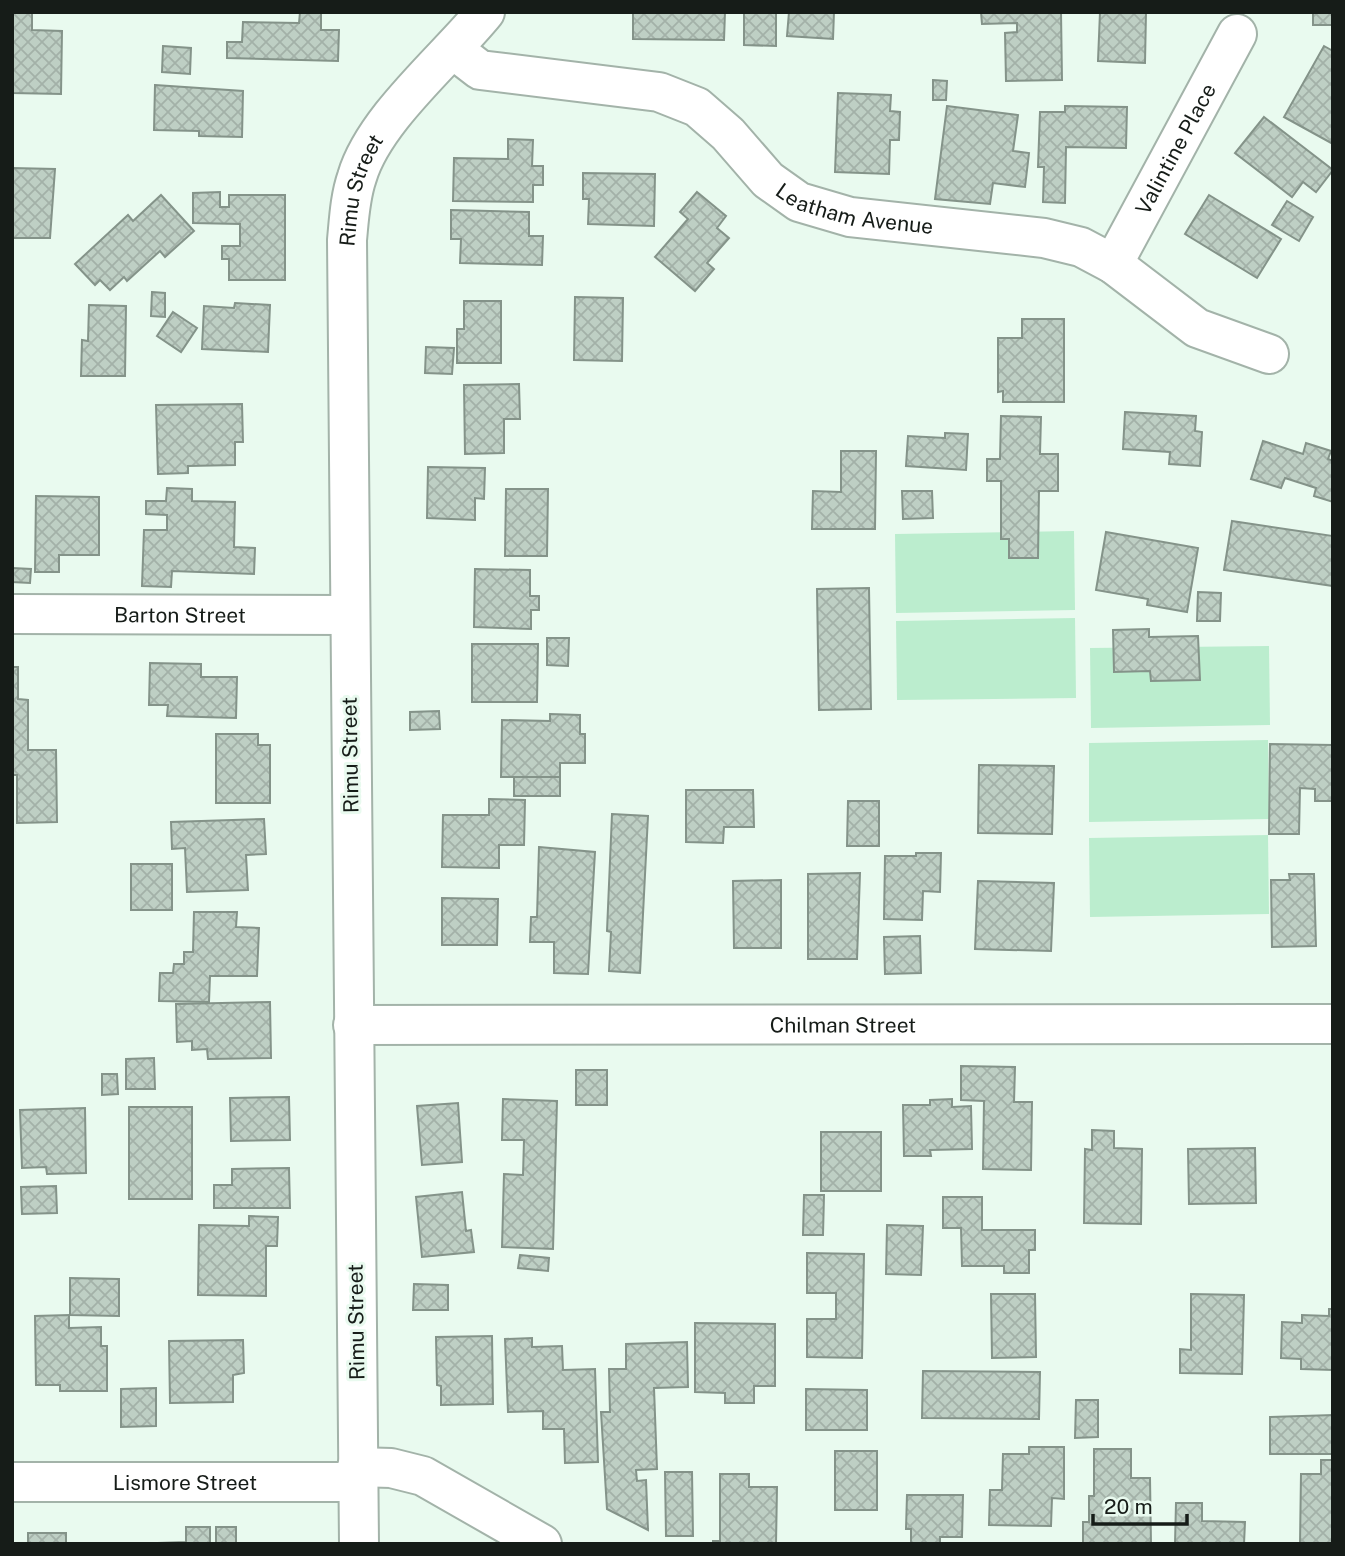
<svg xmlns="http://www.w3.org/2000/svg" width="1345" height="1556" font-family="'Public Sans',sans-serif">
  <defs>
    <pattern id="building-cross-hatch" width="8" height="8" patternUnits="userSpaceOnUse" patternTransform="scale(1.75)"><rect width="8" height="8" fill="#becfc4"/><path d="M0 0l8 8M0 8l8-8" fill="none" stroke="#a3b1a8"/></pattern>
  </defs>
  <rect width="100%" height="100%" fill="#e9faef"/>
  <!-- garden -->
  <g fill="#bbedce">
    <polygon points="1074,531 1075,610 896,613 895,534"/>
    <polygon points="1075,618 1076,698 897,700 896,621"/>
    <polygon points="1269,646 1270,725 1091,728 1090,648"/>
    <polygon points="1268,740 1269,819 1089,822 1089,743"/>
    <polygon points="1268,835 1269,914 1090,917 1089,838"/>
  </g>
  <!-- building -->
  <g fill="url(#building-cross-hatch)" stroke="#849389" stroke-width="2">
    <polygon points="12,12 32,12 32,30 62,31 61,94 12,93"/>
    <polygon points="300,12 321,13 321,30 339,30 338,61 227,58 227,42 242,42 243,22 299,23"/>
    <polygon points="633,12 725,12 724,40 633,39"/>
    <polygon points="744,12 776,12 776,46 744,45"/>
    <polygon points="789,12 834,12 833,39 787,36"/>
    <polygon points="981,12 1061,12 1062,80 1006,81 1005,33 1017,32 1017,23 982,24"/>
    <polygon points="1100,12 1146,12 1145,63 1098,61"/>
    <rect x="1313" y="12" width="20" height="13"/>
    <polygon points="163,46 191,48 190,74 162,72"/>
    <polygon points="1324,46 1333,51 1333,144 1284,117"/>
    <polygon points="933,80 947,81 946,100 933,100"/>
    <polygon points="155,85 243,91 242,137 199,136 199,131 154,130"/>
    <polygon points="838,93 891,95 890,111 900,112 899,140 890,140 889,174 835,172"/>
    <polygon points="947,106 1018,115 1013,151 1029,153 1025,187 993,183 990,204 935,199"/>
    <polygon points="1065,106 1127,107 1126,148 1066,147 1065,203 1043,202 1044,167 1038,167 1040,112 1065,112"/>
    <polygon points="1264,117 1333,170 1316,192 1303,182 1292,197 1235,153"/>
    <polygon points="508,139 533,140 532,166 543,166 543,185 533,185 533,202 453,201 454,158 508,159"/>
    <polygon points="12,168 55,169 50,238 12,238"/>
    <polygon points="583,173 655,174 654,226 588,224 589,199 583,199"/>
    <polygon points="220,192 220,207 229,207 229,195 285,195 285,280 229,280 229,259 222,259 222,246 240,246 240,224 193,223 193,193"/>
    <polygon points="697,192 726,216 717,228 729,238 707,263 714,269 695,291 655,257 688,219 680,212"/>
    <polygon points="161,195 194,231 165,257 160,251 127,281 124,277 110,290 100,280 95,285 75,264 128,215 133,221"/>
    <polygon points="1209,195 1281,239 1257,278 1185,234"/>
    <polygon points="1287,201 1313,217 1299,241 1272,225"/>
    <polygon points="451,210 529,212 529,236 543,236 542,265 460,263 461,239 451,239"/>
    <polygon points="152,292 165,293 165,317 151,316"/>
    <polygon points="575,297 623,298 622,361 574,360"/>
    <polygon points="464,301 501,301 501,363 457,363 457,329 464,329"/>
    <polygon points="235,303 270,305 268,352 202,349 204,306 234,308"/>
    <polygon points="89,305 126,306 125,376 81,376 82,340 88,341"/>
    <polygon points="173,312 197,328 181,352 157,336"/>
    <polygon points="1022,319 1064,319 1064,402 1003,402 1003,391 998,392 998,338 1022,338"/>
    <polygon points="426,347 454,348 452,374 425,373"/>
    <polygon points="519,384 520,419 504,419 504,453 465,454 464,385"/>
    <polygon points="242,404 243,442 235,442 235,465 188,466 188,473 158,474 156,405"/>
    <polygon points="1125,412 1196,416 1195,431 1202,432 1200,466 1169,464 1170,452 1123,449"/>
    <polygon points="1001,416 1041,417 1040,454 1058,454 1058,491 1039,491 1038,558 1009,558 1009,539 1001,539 1001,481 987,481 987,459 1000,459"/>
    <polygon points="945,433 968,434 966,470 906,466 908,436 945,438"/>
    <polygon points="1263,441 1303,454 1306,443 1331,451 1328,459 1333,461 1333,502 1314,496 1316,488 1285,478 1281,488 1251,479"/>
    <polygon points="841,451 876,451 875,529 812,529 813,491 841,492"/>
    <polygon points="428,467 485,468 484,499 475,498 475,520 427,518"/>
    <polygon points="167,488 192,489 192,501 235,502 234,547 255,548 254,574 172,571 171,587 142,586 144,530 167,530 167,515 146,514 146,501 166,501"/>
    <polygon points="506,489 548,489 547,556 505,556"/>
    <polygon points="902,491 932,491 933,518 903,519"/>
    <polygon points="36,496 99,497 99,555 59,555 59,572 35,572"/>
    <polygon points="1232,521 1333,536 1333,586 1224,570"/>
    <polygon points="1106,532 1198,548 1187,612 1147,605 1148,599 1096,590"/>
    <polygon points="12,568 31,569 30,583 12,582"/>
    <polygon points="475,569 530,570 530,596 539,596 539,610 531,610 531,629 474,627"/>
    <polygon points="869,588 871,709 819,710 817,589"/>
    <polygon points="1198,592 1221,593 1220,621 1197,621"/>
    <polygon points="1149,629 1149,637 1198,636 1200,680 1151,681 1150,671 1114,672 1113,630"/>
    <polygon points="547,638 569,638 568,666 547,665"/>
    <polygon points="472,644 538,644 537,702 472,702"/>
    <polygon points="150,663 201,664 201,677 237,677 236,718 167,716 168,705 149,705"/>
    <polygon points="12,667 18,667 18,699 28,700 28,750 56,750 57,822 17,823 17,775 12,775"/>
    <polygon points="439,711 440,729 410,730 410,712"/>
    <polygon points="550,714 580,715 580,734 585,734 585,763 560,763 560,777 501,777 502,720 550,721"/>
    <polygon points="216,734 258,734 258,745 270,745 270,803 216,803"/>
    <polygon points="1270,744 1333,745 1333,801 1315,801 1315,789 1300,788 1299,834 1269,834"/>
    <polygon points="979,765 1054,766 1052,834 978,833"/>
    <rect x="514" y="777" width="46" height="19"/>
    <polygon points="686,790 753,790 754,827 724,827 723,843 686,842"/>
    <polygon points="489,799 525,800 524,845 499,845 499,868 442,867 443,815 489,815"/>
    <polygon points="848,801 879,801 879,846 847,846"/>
    <polygon points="612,814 648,816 640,973 609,971 611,932 607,931"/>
    <polygon points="264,819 266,854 246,855 248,890 187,892 185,848 172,849 171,822"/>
    <polygon points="539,847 595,852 588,974 554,973 554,942 530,942 531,917 537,917"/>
    <polygon points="916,853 941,853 940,892 923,891 922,920 884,919 885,856 916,856"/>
    <rect x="131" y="864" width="41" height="46"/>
    <polygon points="860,873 857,959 808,959 808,874"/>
    <polygon points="1289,874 1314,874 1316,946 1272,947 1271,880 1290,880"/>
    <polygon points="781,880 781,948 734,948 733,881"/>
    <polygon points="978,881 1054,883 1051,951 975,949"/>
    <polygon points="442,898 498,899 497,945 442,945"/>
    <polygon points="194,912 237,912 236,927 259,928 257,976 210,976 209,1002 159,1001 160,973 173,973 174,964 184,964 184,952 193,952"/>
    <polygon points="920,936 921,973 885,974 884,937"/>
    <polygon points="270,1002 271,1058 208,1059 207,1049 192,1050 192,1041 177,1042 176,1004"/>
    <polygon points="154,1058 155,1089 126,1089 126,1059"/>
    <polygon points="961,1066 1015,1067 1014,1102 1032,1102 1031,1170 983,1169 984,1101 961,1100"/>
    <rect x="576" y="1070" width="31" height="35"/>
    <polygon points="102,1074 117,1074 118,1094 102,1095"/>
    <polygon points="289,1097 290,1140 231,1141 230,1098"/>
    <polygon points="503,1099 557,1101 553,1249 502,1247 504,1174 523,1175 524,1140 502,1140"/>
    <polygon points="952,1099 952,1107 971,1106 972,1149 930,1150 931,1156 904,1156 903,1105 930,1105 930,1100"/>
    <polygon points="458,1103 462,1162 422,1165 417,1106"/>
    <rect x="129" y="1107" width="63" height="92"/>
    <polygon points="85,1108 86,1173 47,1174 46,1167 22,1168 20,1110"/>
    <polygon points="1092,1130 1114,1131 1114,1148 1142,1149 1141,1224 1084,1223 1085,1149 1092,1150"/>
    <rect x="821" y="1132" width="60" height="59"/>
    <polygon points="1255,1148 1256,1203 1189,1204 1188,1149"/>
    <polygon points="289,1168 290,1208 214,1208 214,1185 232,1185 232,1169"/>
    <polygon points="56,1186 57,1213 22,1214 21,1187"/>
    <polygon points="462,1192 466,1231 471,1230 474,1252 422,1257 416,1197"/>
    <polygon points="804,1195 824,1195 823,1235 803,1235"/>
    <polygon points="943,1197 982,1197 982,1230 1035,1230 1035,1250 1029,1250 1029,1273 1004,1273 1004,1266 962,1266 961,1228 943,1228"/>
    <polygon points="249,1216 278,1217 277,1246 266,1246 266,1296 198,1295 199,1225 249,1226"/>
    <polygon points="887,1225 923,1226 921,1275 886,1274"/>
    <polygon points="807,1253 864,1254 862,1358 807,1357 807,1319 836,1319 836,1293 807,1293"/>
    <polygon points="520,1255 549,1258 548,1271 518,1268"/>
    <polygon points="70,1278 119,1279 119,1316 70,1315"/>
    <polygon points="414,1284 448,1285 448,1310 413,1310"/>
    <polygon points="991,1294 1035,1294 1036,1357 992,1358"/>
    <polygon points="1191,1294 1244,1295 1242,1374 1180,1373 1180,1349 1191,1350"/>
    <polygon points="1329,1309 1333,1309 1333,1370 1301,1369 1301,1359 1281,1358 1282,1322 1302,1323 1302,1315 1329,1316"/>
    <polygon points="69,1315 69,1328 101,1327 101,1346 107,1346 107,1391 60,1391 60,1385 36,1385 35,1316"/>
    <polygon points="695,1323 775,1324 775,1386 754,1386 754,1403 725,1403 725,1393 695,1392"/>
    <polygon points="492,1336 493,1404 441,1405 441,1386 437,1385 436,1337"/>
    <polygon points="532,1338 532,1347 562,1346 563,1370 595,1369 598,1462 565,1463 564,1429 543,1429 543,1411 508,1412 505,1339"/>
    <polygon points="243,1340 244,1373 233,1375 233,1402 170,1403 169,1341"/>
    <polygon points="687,1342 688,1387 654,1388 657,1469 636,1470 637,1481 646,1480 648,1530 607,1509 601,1412 610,1412 609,1369 626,1369 626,1344"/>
    <polygon points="923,1371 1040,1372 1039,1419 922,1418"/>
    <polygon points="156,1388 156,1426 121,1427 121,1389"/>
    <polygon points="806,1389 867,1390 867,1430 806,1430"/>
    <polygon points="1076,1400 1098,1400 1098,1437 1075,1438"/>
    <polygon points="1333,1415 1333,1454 1270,1454 1270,1417"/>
    <polygon points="1029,1447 1064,1447 1064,1499 1052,1498 1051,1526 989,1525 990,1490 1002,1490 1003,1454 1029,1454"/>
    <polygon points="1094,1449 1131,1449 1131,1478 1150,1478 1151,1544 1083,1544 1083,1522 1089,1522 1089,1496 1094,1496"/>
    <rect x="835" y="1451" width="42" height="59"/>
    <polygon points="1321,1460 1333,1460 1333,1544 1300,1544 1301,1474 1321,1474"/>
    <polygon points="665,1472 692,1472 693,1536 666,1536"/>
    <polygon points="720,1474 749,1474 749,1487 777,1487 776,1544 713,1544 713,1541 720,1541"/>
    <polygon points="907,1495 963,1495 962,1537 940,1537 940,1544 911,1544 911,1529 906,1529"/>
    <polygon points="1176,1503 1202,1503 1202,1521 1245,1522 1244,1544 1175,1544"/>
    <polygon points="186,1527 210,1527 210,1544 129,1544 186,1542"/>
    <rect x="216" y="1527" width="20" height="17"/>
    <polygon points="28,1533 66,1533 66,1543 91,1544 28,1544"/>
  </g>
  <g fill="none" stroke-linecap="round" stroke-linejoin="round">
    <!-- minor casing -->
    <g stroke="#a3b3a9" stroke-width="42">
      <g id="minor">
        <path id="s1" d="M454 50 480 70 659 92 697 107 728 134 768 180 799 202 850 217 1044 238 1081 247 1113 264 1197 328 1269 354"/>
        <path id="s2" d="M1113 264 1237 34"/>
        <path id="s3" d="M12 614 349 615"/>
        <path id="s4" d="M353 1025 1333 1024"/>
        <polyline points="357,1467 391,1468 423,1476 542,1544"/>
        <path id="s5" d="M12 1482H357"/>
        <path id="s6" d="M359 1544 347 240C349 219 350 197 357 177 374 119 447 59 485 12"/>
      </g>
    </g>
    <!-- minor -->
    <use href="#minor" stroke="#fff" stroke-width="38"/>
  </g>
  <g text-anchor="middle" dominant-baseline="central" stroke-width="6" stroke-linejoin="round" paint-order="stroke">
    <!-- street labels -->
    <g font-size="21" fill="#161c18" stroke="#e9faef">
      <text stroke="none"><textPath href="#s2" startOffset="131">Valintine Place</textPath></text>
      <text stroke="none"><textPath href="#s6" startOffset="1356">Rimu Street</textPath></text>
      <text stroke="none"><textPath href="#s1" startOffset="450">Leatham Avenue</textPath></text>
      <text stroke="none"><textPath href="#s3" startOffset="168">Barton Street</textPath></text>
      <text transform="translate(350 755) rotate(-91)">Rimu Street</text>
      <text stroke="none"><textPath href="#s4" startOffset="490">Chilman Street</textPath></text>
      <text transform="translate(356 1322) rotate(-91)">Rimu Street</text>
      <text stroke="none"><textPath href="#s5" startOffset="173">Lismore Street</textPath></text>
    </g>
  </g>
  <!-- border -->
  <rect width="1345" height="1556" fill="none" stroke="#161c18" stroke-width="28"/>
  <!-- scale -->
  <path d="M1093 1514v10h94v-10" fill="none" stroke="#161c18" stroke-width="3.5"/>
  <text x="1104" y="1514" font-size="21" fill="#161c18" stroke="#e9faef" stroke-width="5" paint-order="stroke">20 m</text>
</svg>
